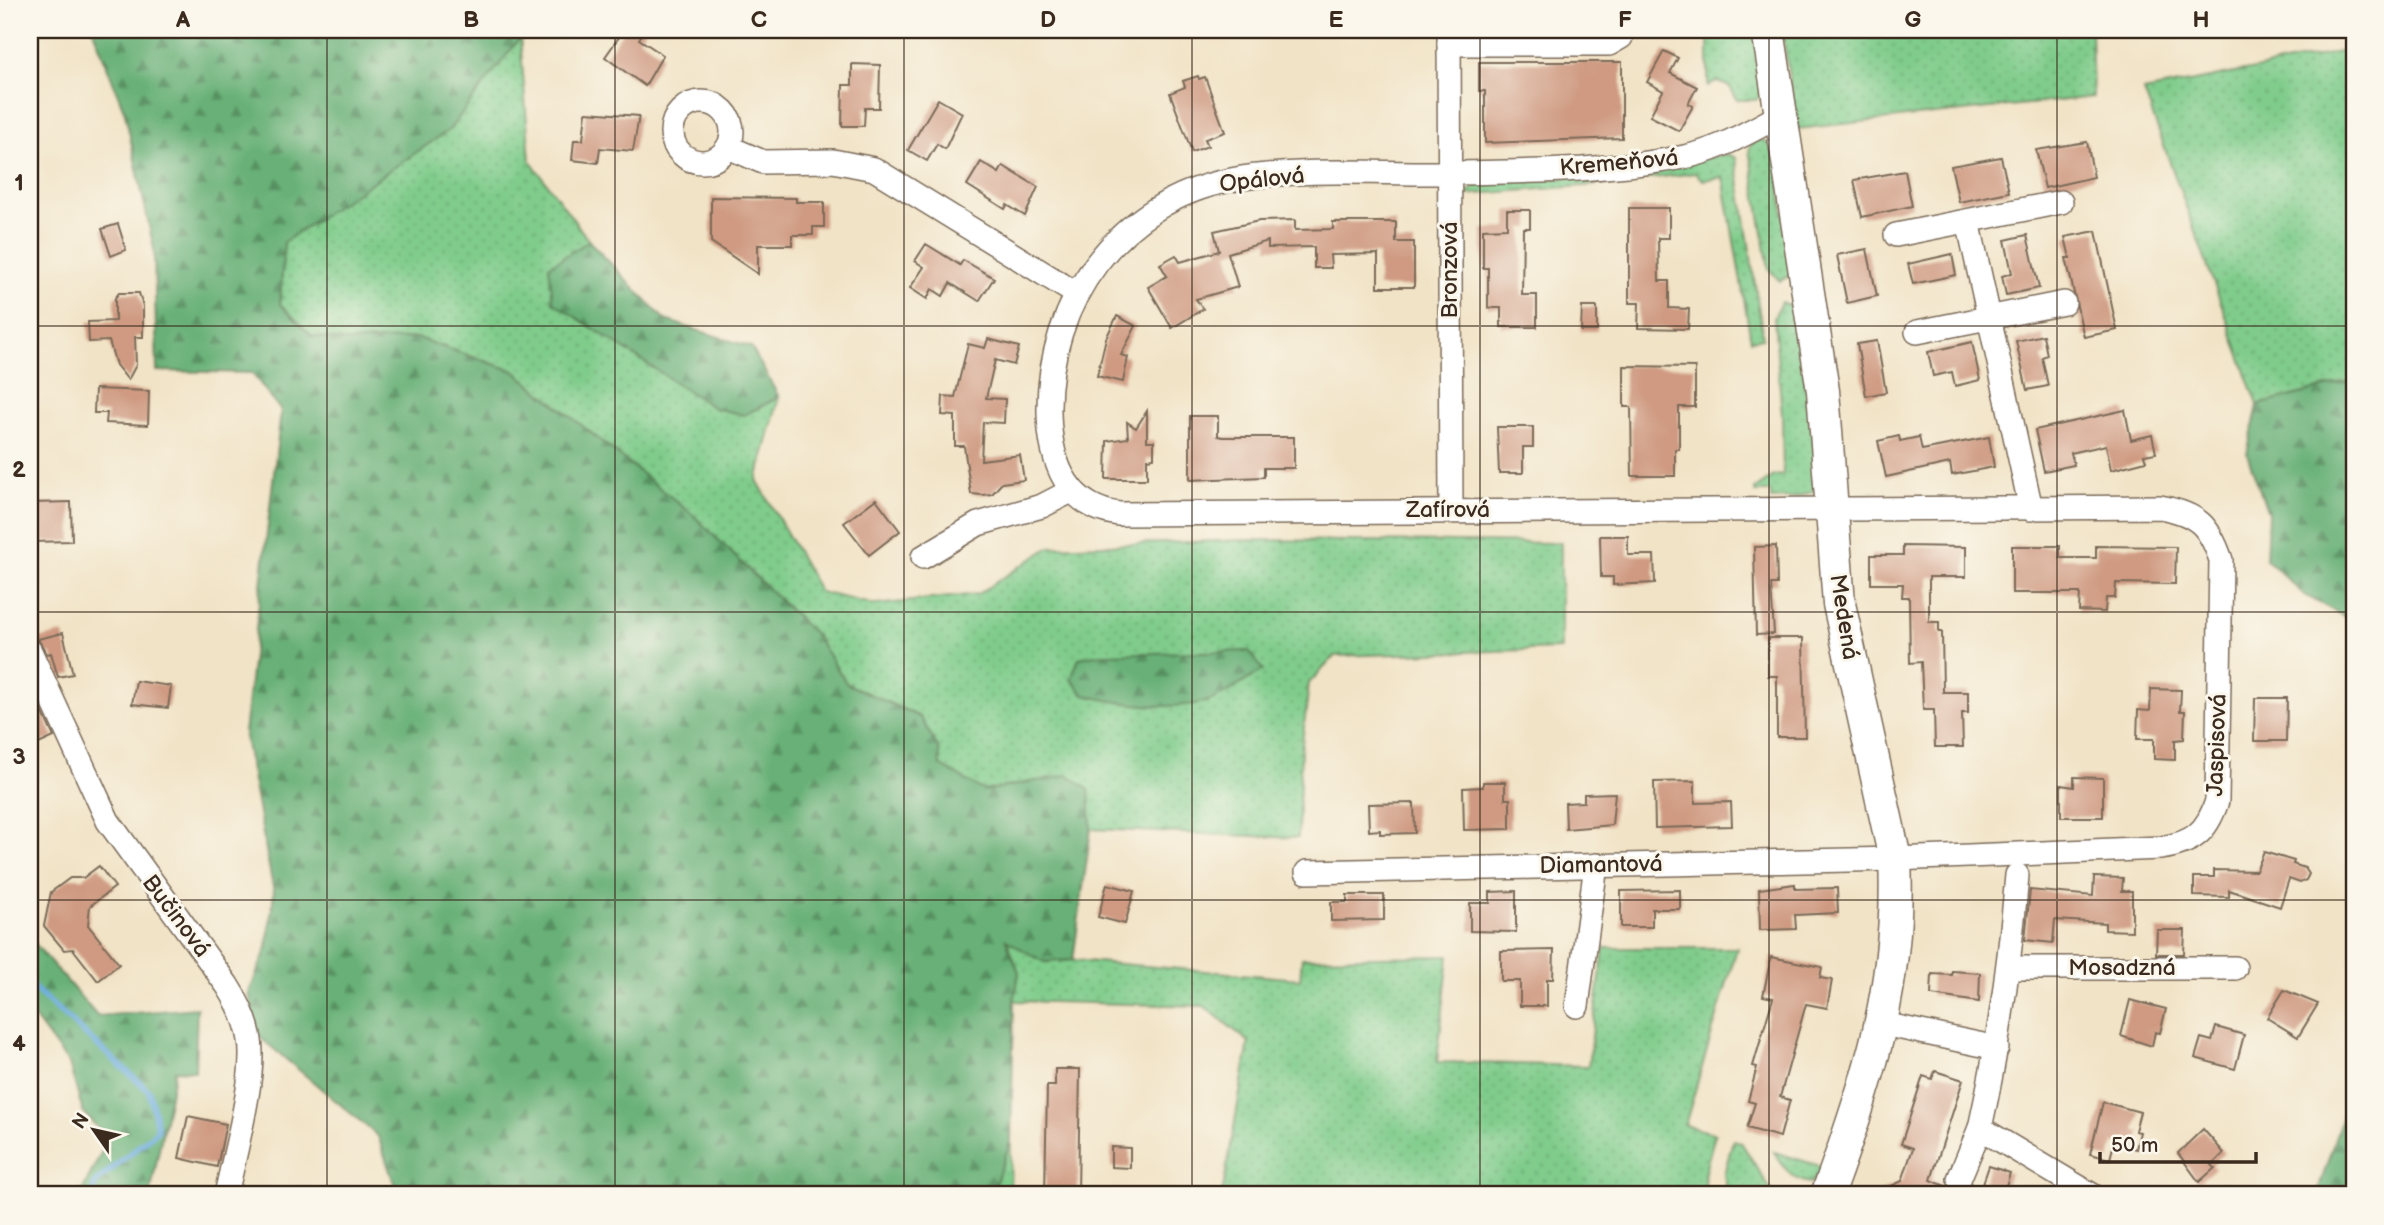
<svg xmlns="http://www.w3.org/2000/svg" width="2384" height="1225" font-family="'Balsamiq Sans',sans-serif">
  <defs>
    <pattern id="grass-dots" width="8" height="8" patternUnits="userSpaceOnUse" patternTransform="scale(1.75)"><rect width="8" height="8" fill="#7fcc8b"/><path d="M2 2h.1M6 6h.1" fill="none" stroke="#6faf78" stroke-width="1.8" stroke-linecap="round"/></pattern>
    <pattern id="forest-firs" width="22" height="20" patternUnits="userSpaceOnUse" patternTransform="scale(1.75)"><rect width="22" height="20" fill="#67b077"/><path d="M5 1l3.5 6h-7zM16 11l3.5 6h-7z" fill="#568f61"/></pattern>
  </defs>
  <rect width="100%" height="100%" fill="#fbf7ec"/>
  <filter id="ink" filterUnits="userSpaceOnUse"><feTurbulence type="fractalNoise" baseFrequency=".0143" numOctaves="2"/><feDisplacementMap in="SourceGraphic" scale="14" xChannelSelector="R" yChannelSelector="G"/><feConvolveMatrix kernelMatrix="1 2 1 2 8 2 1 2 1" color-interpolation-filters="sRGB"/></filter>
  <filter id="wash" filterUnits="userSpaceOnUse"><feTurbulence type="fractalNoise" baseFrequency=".00686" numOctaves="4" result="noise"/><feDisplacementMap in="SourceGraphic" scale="28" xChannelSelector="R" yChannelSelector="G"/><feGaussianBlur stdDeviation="1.57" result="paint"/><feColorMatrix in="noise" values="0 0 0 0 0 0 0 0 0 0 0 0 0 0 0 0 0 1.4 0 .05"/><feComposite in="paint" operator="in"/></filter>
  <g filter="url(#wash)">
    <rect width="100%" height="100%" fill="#f1e3c6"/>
    <!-- grass -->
    <g fill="url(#grass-dots)" stroke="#5d7b54" stroke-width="2">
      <polygon points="1708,30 1755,30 1766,90 1756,100 1737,100 1730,87 1716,81 1708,86"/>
      <polygon points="1782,30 2091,30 2093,97 1797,129"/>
      <polygon points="520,36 530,160 589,241 549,266 744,415 779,397 757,480 820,592 875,605 978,594 1050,547 1241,540 1561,543 1561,649 1335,656 1309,683 1301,752 1298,838 1091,829 1089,790 1068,775 984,791 940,765 939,749 920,717 847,684 816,636 693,515 514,371 417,338 349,342 312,336 280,304 284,242 449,130"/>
      <polygon points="2354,49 2354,380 2258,405 2144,91"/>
      <polygon points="1761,139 1776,148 1791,275 1780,281 1769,269 1749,150 1751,144"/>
      <polygon points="1728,154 1736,158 1763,338 1751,340 1723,177 1703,180 1695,173 1637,180 1636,172"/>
      <polygon points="1595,176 1596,185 1463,195 1481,183"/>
      <polygon points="1781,302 1797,309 1817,463 1814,491 1794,498 1771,499 1771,492 1755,492 1755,489 1774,476 1783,475 1782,415 1774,318"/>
      <polygon points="1006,939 1044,962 1073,960 1300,979 1302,958 1449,956 1437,1062 1588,1066 1604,948 1737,948 1685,1125 1715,1134 1704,1175 1707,1195 1222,1195 1249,1042 1204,1006 1014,1001 1019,972"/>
      <polygon points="1011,1140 1010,1195 991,1195"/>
      <polygon points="1733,1140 1741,1142 1774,1195 1728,1195 1724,1174"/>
      <path d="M1774 1152 1824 1167 1811 1183C1791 1181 1784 1167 1774 1152Z"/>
    </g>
    <!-- forest -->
    <g fill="url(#forest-firs)" stroke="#516d4a" stroke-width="2">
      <polygon points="93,30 526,30 449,130 284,242 280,304 312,336 349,342 417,338 514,371 693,515 816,636 847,684 920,717 939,749 940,765 984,791 1068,775 1089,790 1091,829 1073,960 1044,962 1006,940 1019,972 1014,1001 1011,1140 991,1195 398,1195 378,1136 257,1035 249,993 267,947 274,893 244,733 281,411 252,373 157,371 154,249 125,113"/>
      <polygon points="589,241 665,320 751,347 779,397 744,415 714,408 553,302 549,266"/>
      <polygon points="2354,380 2354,622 2303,594 2266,559 2268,513 2247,454 2258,405"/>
      <path d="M1249 651 1263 670C1246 680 1224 697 1205 702 1166 711 1122 704 1084 695L1071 679 1079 658 1101 654Z"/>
      <polygon points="30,938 97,1016 197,1008 195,1071 175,1070 150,1195 80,1195 108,1139 83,1112 69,1064 30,1012"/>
      <polygon points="2354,1078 2354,1195 2317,1195"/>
    </g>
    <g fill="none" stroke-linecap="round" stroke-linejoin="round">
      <!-- stream -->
      <polyline stroke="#66a9db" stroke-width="6" points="30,985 149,1091 158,1130 95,1183 93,1195"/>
    </g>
    <g id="blocks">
      <!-- building -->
      <g fill="#cf9a81">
        <polygon points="624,30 645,30 639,39 663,55 645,86 605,57"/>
        <polygon points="1664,51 1678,58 1670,73 1697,87 1688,104 1693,106 1679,131 1650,116 1663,91 1647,82"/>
        <polygon points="1479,62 1622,62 1622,138 1485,143 1485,91 1479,91"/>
        <polygon points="852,64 880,65 879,108 865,108 864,126 842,126 843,85 852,85"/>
        <polygon points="1198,76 1199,79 1205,77 1225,132 1205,139 1208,146 1192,152 1170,93 1185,87 1183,81"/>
        <polygon points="938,99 962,113 945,149 937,144 927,161 908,150"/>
        <polygon points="586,112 639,116 633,151 600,148 598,163 572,160 574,140 583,140"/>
        <polygon points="2087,142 2094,177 2045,188 2036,150"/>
        <polygon points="2001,157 2009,192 1959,202 1951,166"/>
        <polygon points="981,162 999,173 1003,166 1038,187 1025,216 1007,205 1005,209 967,185"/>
        <polygon points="1905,171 1912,206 1862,217 1854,180"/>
        <polygon points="711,197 796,198 796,202 824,202 824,227 813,227 813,235 792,235 792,245 758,245 758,274 711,242"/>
        <polygon points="1629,208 1669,208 1669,238 1658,238 1659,281 1669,281 1669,308 1689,309 1688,329 1638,328 1639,303 1629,303"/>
        <polygon points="1507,210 1530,210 1530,228 1523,228 1522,295 1537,295 1537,327 1501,327 1501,308 1488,308 1488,268 1483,268 1483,229 1507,228"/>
        <polygon points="1295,220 1295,230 1333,229 1333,222 1396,222 1396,242 1414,242 1414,287 1378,287 1378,254 1330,255 1331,268 1314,268 1314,247 1268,248 1268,241 1228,253 1238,287 1196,299 1203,309 1172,328 1148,287 1167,276 1160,264 1176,255 1180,262 1219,251 1214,231 1259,221"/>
        <polygon points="118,224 126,250 111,256 102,229"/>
        <polygon points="2096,231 2117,330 2084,337 2066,258 2070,258 2065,237"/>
        <polygon points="2027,235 2039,288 2006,295 2002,276 2012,273 2005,240"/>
        <polygon points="926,244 960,265 963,260 994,278 979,301 950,283 943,296 932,289 927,299 910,288 924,267 915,261"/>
        <polygon points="1867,249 1877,296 1847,303 1837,255"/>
        <polygon points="1952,254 1956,275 1913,284 1908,264"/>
        <polygon points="119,293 139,293 143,306 143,337 135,337 136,365 128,380 116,365 109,341 89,342 88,322 115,321 115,298"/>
        <polygon points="1582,307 1597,307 1597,331 1581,331"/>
        <polygon points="1117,316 1136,326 1121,355 1128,357 1123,382 1097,376 1106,338"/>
        <polygon points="2043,335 2047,355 2042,357 2048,386 2027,390 2016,341"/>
        <polygon points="988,339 1019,347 1014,365 995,360 986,398 1005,399 1004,423 983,422 981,460 1020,455 1024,480 1002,483 992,494 982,495 971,494 964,446 955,446 955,416 942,415 943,396 955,397 968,344 985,348"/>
        <polygon points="1877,341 1886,392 1866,396 1857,344"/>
        <polygon points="1972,342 1980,380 1955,386 1952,372 1933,376 1928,352"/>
        <polygon points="1624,366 1695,367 1695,407 1679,407 1679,449 1675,449 1675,476 1632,476 1631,407 1624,407"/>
        <polygon points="95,389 149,391 148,425 106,423 107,413 94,413"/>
        <polygon points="2125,410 2131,440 2152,435 2156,453 2144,455 2146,461 2111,470 2106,445 2071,453 2074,465 2044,471 2035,430"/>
        <polygon points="1147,411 1147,441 1154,441 1154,458 1147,459 1147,479 1106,479 1107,441 1128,438 1127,422 1136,428"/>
        <polygon points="1190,416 1218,416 1218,436 1223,437 1294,437 1294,468 1264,468 1264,477 1190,480"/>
        <polygon points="1497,427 1533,427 1533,447 1523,447 1523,473 1499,473"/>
        <polygon points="1899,436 1900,441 1919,437 1922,450 1989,437 1994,467 1952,475 1950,463 1886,477 1878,441"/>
        <polygon points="876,499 900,531 869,555 844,523"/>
        <polygon points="71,502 72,541 32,542 31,503"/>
        <polygon points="1600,536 1628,536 1628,555 1654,555 1655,583 1613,585 1613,577 1601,577"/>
        <polygon points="1776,546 1777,584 1771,584 1774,634 1756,635 1754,547"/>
        <polygon points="1903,546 1966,547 1966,577 1929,577 1929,622 1939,622 1939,632 1942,632 1943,692 1968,692 1968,713 1962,713 1963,747 1935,747 1934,710 1923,710 1921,662 1910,663 1909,597 1902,597 1903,584 1871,584 1871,555 1903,555"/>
        <polygon points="2012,546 2060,546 2060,558 2096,558 2096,546 2176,547 2175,584 2116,583 2115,598 2106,598 2105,612 2079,611 2080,593 2012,593"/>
        <polygon points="63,633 73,674 58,677 51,653 47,654 38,639"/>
        <polygon points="1768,638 1803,638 1805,737 1777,737 1777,676 1768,676"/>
        <polygon points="136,681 171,686 168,708 132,704"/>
        <polygon points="30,685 54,737 30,748"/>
        <polygon points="2151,689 2181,690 2180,711 2185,711 2184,739 2175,740 2175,760 2154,759 2154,739 2137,739 2138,710 2150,711"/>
        <polygon points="2255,698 2287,698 2286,741 2254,741"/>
        <polygon points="2074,777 2103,778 2103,817 2061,817 2061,785 2074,787"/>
        <polygon points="1695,781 1695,803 1731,802 1732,826 1655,828 1654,782"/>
        <polygon points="1483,782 1505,782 1505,799 1510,799 1510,829 1464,830 1463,788 1483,787"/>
        <polygon points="1615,793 1612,825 1566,829 1565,803 1584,802 1584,794"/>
        <polygon points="1414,803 1415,833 1380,834 1380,830 1369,831 1368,804"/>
        <polygon points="2264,852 2294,861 2293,864 2305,868 2309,874 2306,880 2300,883 2289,879 2280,907 2229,890 2229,897 2194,896 2194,877 2214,877 2214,870 2256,871"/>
        <polygon points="99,866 115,887 90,906 88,925 119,964 98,981 73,949 64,950 44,926 51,892 70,878 83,878"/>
        <polygon points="2094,877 2123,878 2122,891 2132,891 2132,931 2105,930 2105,923 2055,920 2053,943 2025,940 2030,890 2093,896"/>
        <polygon points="1107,884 1134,891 1125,924 1098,917"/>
        <polygon points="1795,884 1795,889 1837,888 1838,913 1795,915 1796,929 1760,930 1759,889"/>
        <polygon points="1680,890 1680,909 1652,909 1652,927 1621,927 1621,891"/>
        <polygon points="1516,891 1516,932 1470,931 1470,903 1490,903 1490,892"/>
        <polygon points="1347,895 1384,895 1384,920 1331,921 1331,902 1347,902"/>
        <polygon points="2157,930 2185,930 2184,954 2156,954"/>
        <polygon points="1554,950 1553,979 1547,979 1547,1006 1520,1006 1520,981 1501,981 1501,951"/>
        <polygon points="1771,957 1822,967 1820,978 1832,980 1827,1008 1806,1004 1780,1097 1790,1100 1780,1137 1747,1128 1755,1103 1748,1101 1757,1067 1753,1066 1773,998 1763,996"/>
        <polygon points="1952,971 1980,973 1979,1002 1931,995 1932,974 1952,975"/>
        <polygon points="2284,990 2318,1004 2298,1037 2267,1018"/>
        <polygon points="2130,1000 2166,1009 2160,1033 2155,1032 2152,1046 2121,1036"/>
        <polygon points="2216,1027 2244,1035 2235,1069 2195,1058 2201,1038 2212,1041"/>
        <polygon points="1055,1069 1080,1069 1078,1195 1045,1195 1047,1086 1055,1086"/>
        <polygon points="1935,1071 1963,1080 1931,1180 1966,1195 1873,1195 1902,1181 1913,1148 1901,1144 1923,1076 1932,1079"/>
        <polygon points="2103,1102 2140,1112 2135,1131 2140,1132 2136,1149 2114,1143 2110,1159 2090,1154"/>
        <polygon points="188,1116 226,1124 217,1167 179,1158"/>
        <polygon points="2203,1129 2224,1153 2212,1165 2215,1168 2199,1182 2178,1153"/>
        <polygon points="1111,1147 1130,1148 1130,1168 1111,1167"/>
        <polygon points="1989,1166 2010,1173 2003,1195 1979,1195"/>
      </g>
    </g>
  </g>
  <g filter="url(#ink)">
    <use href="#blocks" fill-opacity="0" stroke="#7b6b59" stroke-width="2"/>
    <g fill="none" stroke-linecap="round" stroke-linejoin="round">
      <!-- street casing -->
      <g stroke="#7b6b59" stroke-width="26">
        <g id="street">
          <polyline points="1449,30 1451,510"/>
          <polyline points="1449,44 1609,44 1621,37 1623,30"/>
          <circle cx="702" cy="132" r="30"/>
          <polyline points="728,147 763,162 833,161 874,169 1075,293"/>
          <polyline points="1968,221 2031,509"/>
          <polyline points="1896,235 2061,202"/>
          <polyline points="1917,332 2064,303"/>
          <polyline points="923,557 978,524 1042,506 1071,491"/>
          <path d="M30 651 108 821 227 985C238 1002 247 1020 250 1040 256 1077 234 1156 226 1195"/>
          <path d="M1307 872 1895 859 2161 848C2193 843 2207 832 2217 801L2221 560C2209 525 2198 514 2160 507L1119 514C1066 507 1050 461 1049 413 1047 302 1119 201 1231 180 1301 167 1376 174 1447 173 1524 172 1603 171 1679 158 1716 152 1748 132 1781 115"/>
          <path d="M2017 875C2010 961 1999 1044 1980 1128L2092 1195"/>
          <polyline points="2009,968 2235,968"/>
          <polyline points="1577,1006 1596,865"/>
          <polyline points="1883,1024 1997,1048"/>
          <polyline points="1959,1179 1980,1128"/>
        </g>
      </g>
      <!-- secondary casing -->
      <g stroke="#7b6b59" stroke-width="35">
        <path id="secondary" d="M1768 30 1823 391 1839 604 1895 859C1901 982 1869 1081 1827 1195"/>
      </g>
      <!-- street -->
      <use href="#street" stroke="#fff" stroke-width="23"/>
      <!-- secondary -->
      <use href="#secondary" stroke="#fff" stroke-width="32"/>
    </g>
  </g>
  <!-- grid -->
  <path fill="none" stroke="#3b2a1e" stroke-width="2" stroke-opacity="0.55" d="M327 30V1195M615 30V1195M904 30V1195M1192 30V1195M1480 30V1195M1769 30V1195M2057 30V1195M30 326H2354M30 612H2354M30 900H2354"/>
  <g text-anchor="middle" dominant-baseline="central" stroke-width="6" stroke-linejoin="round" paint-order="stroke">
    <!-- street labels -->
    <g font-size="23" fill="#3b2a1e" stroke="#fbf7ec">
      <text transform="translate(1619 163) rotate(-5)">Kremeňová</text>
      <text transform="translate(1262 180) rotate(-6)">Opálová</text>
      <text transform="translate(1450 270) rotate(-90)">Bronzová</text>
      <text x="1448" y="510">Zafírová</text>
      <text transform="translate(1844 617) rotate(81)">Medená</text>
      <text transform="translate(2217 745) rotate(-88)">Jaspisová</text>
      <text transform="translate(1601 865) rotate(-1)">Diamantová</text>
      <text transform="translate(176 916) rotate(53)">Bučinová</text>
      <text x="2122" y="968">Mosadzná</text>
    </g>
  </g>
  <!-- margin -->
  <rect width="2384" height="1225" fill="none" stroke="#fbf7ec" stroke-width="77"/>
  <!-- north arrow -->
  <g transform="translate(94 1130) rotate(304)" stroke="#fbf7ec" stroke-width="5" paint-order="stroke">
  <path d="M0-5L12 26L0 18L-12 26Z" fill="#3b2a1e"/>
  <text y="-10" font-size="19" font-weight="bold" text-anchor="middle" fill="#3b2a1e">N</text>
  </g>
  <!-- scale -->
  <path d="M2100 1152v10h156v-10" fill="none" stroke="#3b2a1e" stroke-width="3.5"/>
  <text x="2111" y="1152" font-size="21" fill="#3b2a1e" stroke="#fbf7ec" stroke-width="5" paint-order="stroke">50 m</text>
  <rect x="38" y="38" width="2308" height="1148" fill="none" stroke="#3b2a1e" stroke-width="2.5"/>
  <g font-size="23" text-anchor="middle" font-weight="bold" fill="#3b2a1e">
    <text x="183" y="27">A</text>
    <text x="471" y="27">B</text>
    <text x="759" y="27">C</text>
    <text x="1048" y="27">D</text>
    <text x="1336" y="27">E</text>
    <text x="1625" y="27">F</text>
    <text x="1913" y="27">G</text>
    <text x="2201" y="27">H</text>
    <text x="19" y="190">1</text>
    <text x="19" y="477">2</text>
    <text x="19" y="764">3</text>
    <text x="19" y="1051">4</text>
  </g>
</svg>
